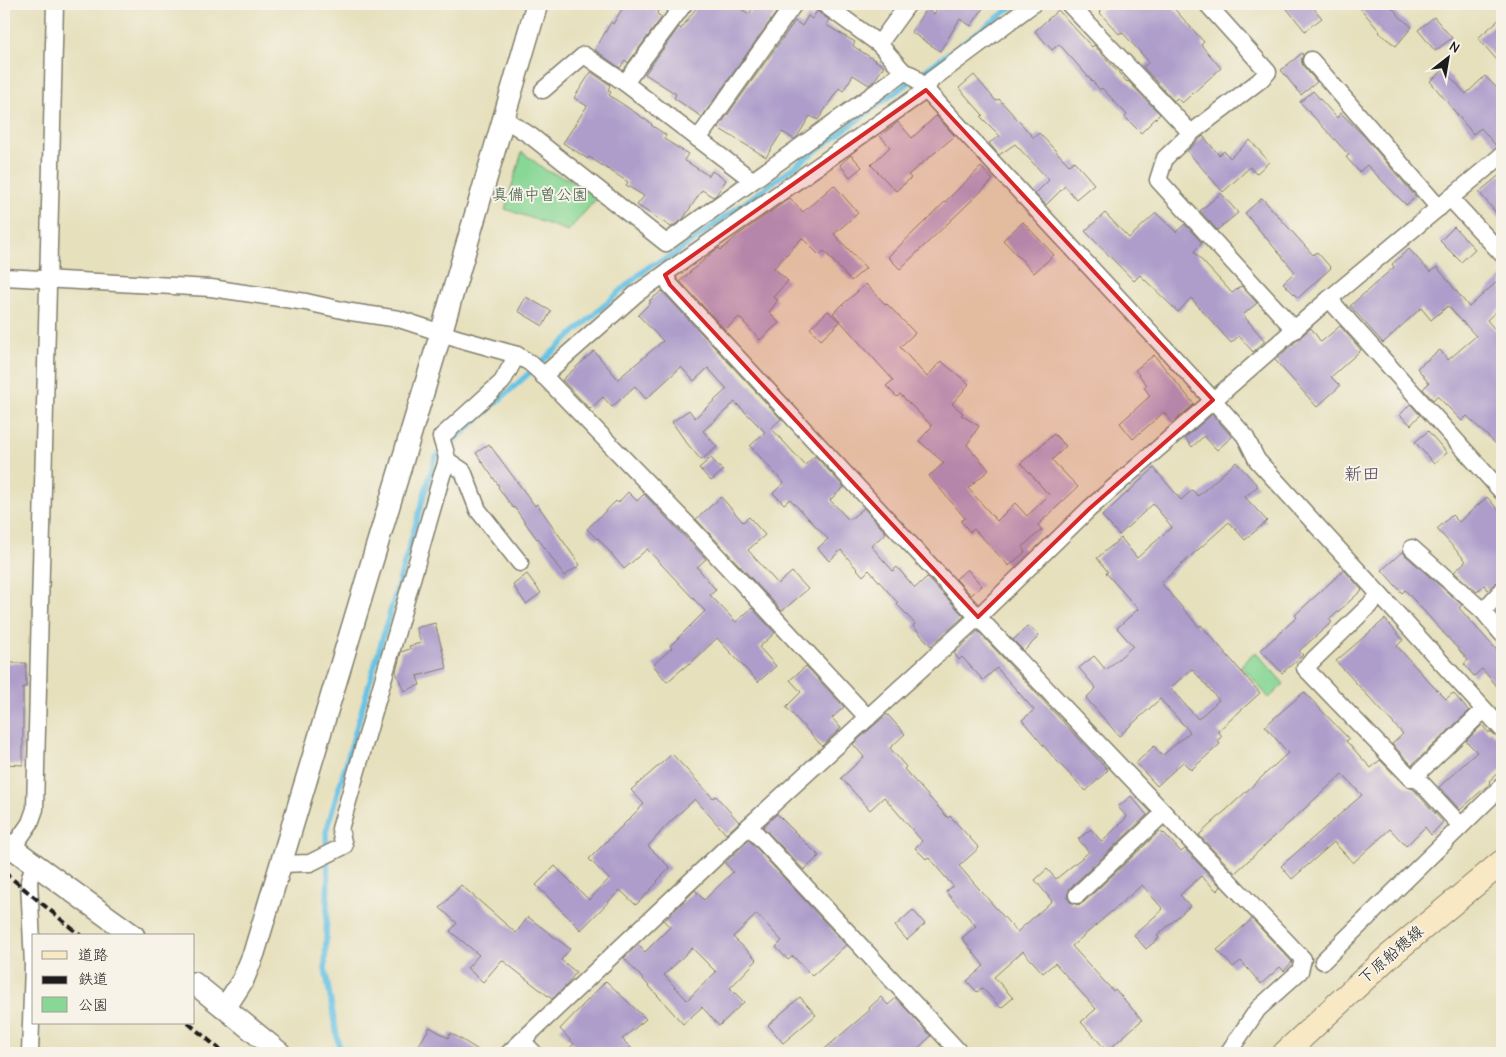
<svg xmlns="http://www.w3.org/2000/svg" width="1506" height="1057" font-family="'Comic Neue','Klee One',sans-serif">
  <rect width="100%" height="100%" fill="#f7f3e8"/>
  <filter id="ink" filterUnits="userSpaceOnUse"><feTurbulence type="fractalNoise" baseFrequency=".02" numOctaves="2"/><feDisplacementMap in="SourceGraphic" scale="10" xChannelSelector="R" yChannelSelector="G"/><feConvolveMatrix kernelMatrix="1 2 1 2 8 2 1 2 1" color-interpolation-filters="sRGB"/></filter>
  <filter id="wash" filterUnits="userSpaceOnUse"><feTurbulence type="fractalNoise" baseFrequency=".0096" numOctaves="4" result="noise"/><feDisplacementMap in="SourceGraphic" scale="20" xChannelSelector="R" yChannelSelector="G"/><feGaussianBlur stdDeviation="1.12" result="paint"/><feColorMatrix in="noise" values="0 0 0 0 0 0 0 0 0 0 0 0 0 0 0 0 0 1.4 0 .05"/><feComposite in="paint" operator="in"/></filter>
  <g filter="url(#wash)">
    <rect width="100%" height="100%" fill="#e6e0bd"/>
    <!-- green -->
    <g fill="#89d796" stroke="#527a59">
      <polygon points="522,152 547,171 579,183 597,198 568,231 505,209"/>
      <polygon points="1256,652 1284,684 1269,698 1241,665"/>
    </g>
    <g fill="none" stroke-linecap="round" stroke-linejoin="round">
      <!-- stream -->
      <polyline stroke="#67c2e5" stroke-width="5.5" points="340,1053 325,968 328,877 326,832 435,458 628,284 650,266 672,256 1016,4"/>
    </g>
    <g id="blocks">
      <!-- building -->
      <g fill="#ae9dcb" fill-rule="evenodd">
        <polygon points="625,4 645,4 658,11 657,14 662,17 628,63 625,60 620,68 595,50 611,22 613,24"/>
        <polygon points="699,4 733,4 749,14 756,4 769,4 778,10 702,117 674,98 676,94 645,74 679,27 681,29"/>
        <polygon points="937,4 986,4 971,26 960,19 940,51 911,32 926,9 934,14 939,5"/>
        <polygon points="1108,4 1170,4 1204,42 1201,45 1221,68 1182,103 1177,98 1174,101 1143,67 1149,62 1122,32 1119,34 1099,12"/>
        <polygon points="1283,4 1310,4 1322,18 1305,31"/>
        <polygon points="1357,4 1389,4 1401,18 1412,27 1396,46 1379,33 1380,32"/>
        <polygon points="1058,10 1092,47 1094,45 1127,82 1128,81 1160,114 1141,133 1125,117 1127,115 1102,88 1100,90 1059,44 1052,50 1035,31"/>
        <polygon points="817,11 829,20 826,25 855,42 853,46 884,66 874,81 869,85 853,75 843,91 839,88 818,120 810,116 797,137 794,139 782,132 766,157 718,128 795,21 802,26 808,16 812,19"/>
        <polygon points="1434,17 1452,38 1435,51 1418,30"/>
        <polygon points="1502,17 1502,66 1478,38"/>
        <polygon points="1302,53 1303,55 1301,61 1303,66 1317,82 1301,95 1281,70"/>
        <polygon points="1444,70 1466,94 1485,76 1502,93 1502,145 1497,147 1481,128 1473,134 1430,81"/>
        <polygon points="591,72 610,85 608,90 611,92 609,95 652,124 651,125 666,135 664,139 688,154 684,160 709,176 712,171 726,180 716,195 713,197 702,190 683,219 671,227 637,205 644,196 626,185 628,182 589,157 588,159 563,143 587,106 574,98"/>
        <polygon points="974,75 996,101 999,99 1034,138 1039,133 1069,165 1074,161 1094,184 1076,199 1065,186 1046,205 1035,194 1049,180 1015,144 999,155 989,143 1000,136 981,117 983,115 959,88"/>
        <polygon points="1313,91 1337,118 1341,113 1363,135 1416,197 1406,205 1367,165 1359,172 1346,157 1349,155 1300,102"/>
        <polygon points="936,116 955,136 908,175 911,178 896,191 871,165 890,147 880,136 898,122 912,138"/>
        <polygon points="1203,136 1219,155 1224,151 1230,158 1250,140 1269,162 1256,174 1250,167 1223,192 1187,151"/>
        <polygon points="851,155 862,167 850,177 840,165"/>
        <polygon points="981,167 993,180 900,269 888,257"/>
        <polygon points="1502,173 1502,220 1479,192"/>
        <polygon points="834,185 858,213 834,234 866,268 851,281 824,251 819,255 802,238 774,268 788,281 773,297 778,300 769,312 779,323 760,340 739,317 725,330 680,281 714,251 719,248 721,250 738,235 790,198 803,212"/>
        <polygon points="1221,193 1238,213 1217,230 1200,211"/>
        <polygon points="1262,198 1313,255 1317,252 1331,268 1298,298 1283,283 1295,272 1245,213"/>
        <polygon points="1105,213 1129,238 1156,213 1176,232 1185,224 1202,243 1195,250 1194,252 1232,293 1241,286 1257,303 1243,315 1265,341 1253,352 1239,336 1231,343 1191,298 1178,312 1140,275 1134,281 1085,231"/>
        <polygon points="1023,222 1054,255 1034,273 1003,240"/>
        <polygon points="1454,227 1475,249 1461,262 1440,241"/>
        <polygon points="1409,249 1430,272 1437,267 1469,307 1502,277 1502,306 1487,320 1502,338 1502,450 1467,416 1462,421 1437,396 1433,400 1423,389 1429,383 1417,368 1440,350 1448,360 1476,336 1448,306 1431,320 1421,308 1383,343 1350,306 1394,267 1392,264"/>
        <polygon points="866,284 886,305 887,304 915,333 900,347 927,377 941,361 969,384 952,404 963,413 961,415 979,426 967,445 989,470 968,488 997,521 1015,503 1027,516 1049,495 1021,463 1054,434 1066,446 1052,460 1078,487 1038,525 1042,530 1022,547 1025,552 1009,566 974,529 970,532 961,521 965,518 929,476 944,463 919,441 932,426 900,394 897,397 886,386 893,380 833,313"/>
        <polygon points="662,291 781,419 771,428 805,465 815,456 844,487 830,500 849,520 864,508 886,533 871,546 893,571 897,567 915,588 927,577 964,616 931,646 913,626 915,624 897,604 898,603 869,570 863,576 841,550 829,561 818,548 828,539 790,499 784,504 773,493 784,483 750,446 765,432 735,402 703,431 717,447 701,460 686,442 672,422 689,410 695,418 727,389 708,368 694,381 681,367 646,399 635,386 612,407 603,397 590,409 562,380 594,351 618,379 663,341 638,315 651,302 649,301"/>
        <polygon points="526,297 551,311 543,326 518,311"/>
        <polygon points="828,311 840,322 821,340 810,328"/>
        <polygon points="1340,326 1361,350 1331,377 1340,386 1317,407 1275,360 1311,328 1321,342"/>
        <polygon points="1154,355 1194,404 1172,423 1164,412 1133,439 1120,423 1150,396 1144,387 1147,385 1135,370"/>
        <polygon points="1410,404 1420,415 1411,425 1400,415"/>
        <polygon points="1212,414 1232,437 1217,450 1204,436 1192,447 1185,438"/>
        <polygon points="1428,431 1447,453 1434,464 1415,442"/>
        <polygon points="489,444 535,506 537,504 580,565 564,576 538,538 537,539 514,507 513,508 498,487 499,486 476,453"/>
        <polygon points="711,458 723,471 711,481 699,468"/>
        <path d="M1236 462 1258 486 1245 497 1267 521 1245 540 1229 522 1161 583 1199 627 1201 625 1260 693 1218 731 1222 736 1217 741 1220 744 1191 770 1183 762 1157 786 1136 763 1154 746 1162 756 1190 732 1160 699 1119 736 1086 698 1096 688 1079 668 1094 656 1106 670 1133 646 1117 628 1138 609 1106 573 1108 572 1097 558 1121 538 1137 558 1172 527 1153 504 1119 535 1102 516 1154 468 1181 500 1192 490 1198 496ZM1192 669 1219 700 1198 719 1170 688Z"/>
        <polygon points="628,492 637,501 644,494 706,559 697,567 716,590 710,595 736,622 752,608 775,633 759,647 776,666 758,682 717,638 689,665 688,664 667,682 653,665 672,648 670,646 705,611 647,549 624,569 598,538 597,539 587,529 616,501 618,503"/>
        <polygon points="721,497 743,522 749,517 765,535 748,550 778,584 792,572 808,589 782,611 696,519"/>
        <polygon points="1487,497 1502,514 1502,580 1495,583 1488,590 1484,585 1477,592 1454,572 1466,561 1437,529 1452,515 1459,522"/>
        <polygon points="1403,551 1405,555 1462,605 1459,608 1502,656 1502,692 1482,669 1474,676 1464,664 1468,660 1405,590 1402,593 1382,570"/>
        <polygon points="967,569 982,586 971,595 956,579"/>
        <polygon points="1344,570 1362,590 1329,620 1332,622 1299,651 1303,655 1282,673 1261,650 1297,617 1295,615"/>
        <polygon points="527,574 541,593 526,604 513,585"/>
        <polygon points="1385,619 1403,640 1397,646 1429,682 1446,699 1453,693 1469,711 1412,765 1392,744 1403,734 1336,661"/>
        <polygon points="435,623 447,668 417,676 420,685 404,691 396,672 401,652 410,649 409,646 421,643 416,628"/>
        <polygon points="1029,625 1039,636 1024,651 1013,640"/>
        <polygon points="978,631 1108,770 1086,791 1054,758 1022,720 1034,710 997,668 983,680 962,657 959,660 954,653"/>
        <polygon points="4,663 26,663 26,687 23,687 23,765 4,764"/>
        <polygon points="806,666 844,707 832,718 841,728 822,746 786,707 801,692 790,680"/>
        <polygon points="1304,692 1349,739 1346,741 1371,768 1380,760 1405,786 1413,789 1443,822 1431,835 1425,827 1406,846 1390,829 1353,863 1334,842 1292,879 1281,866 1362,795 1342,774 1235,873 1199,835 1288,753 1265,726"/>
        <polygon points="887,714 905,734 890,748 906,767 904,769 948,818 950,816 979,848 959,866 1017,932 1052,901 1035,880 1047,869 1056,879 1089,852 1078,839 1091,829 1102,842 1127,817 1118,807 1131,796 1147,815 1070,888 1067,897 1070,902 1079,905 1084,902 1160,831 1163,834 1164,833 1181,852 1185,849 1221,887 1217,891 1201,876 1180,895 1190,906 1157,936 1159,938 1146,949 1134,935 1163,909 1142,885 1072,946 1113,991 1115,989 1142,1020 1107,1051 1081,1022 1096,1009 1055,963 1043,973 1023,951 994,977 1013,998 1001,1008 982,988 977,992 967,981 984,966 962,938 976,926 946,892 953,886 928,857 926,859 915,848 922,841 884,797 870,810 841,778 864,757 853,744"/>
        <polygon points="1482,725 1489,733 1490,731 1502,741 1502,769 1489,781 1490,783 1460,810 1439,787 1477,752 1466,741"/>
        <polygon points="672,754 713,798 716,796 739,822 726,834 695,799 669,823 648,846 670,868 657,881 658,882 636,905 620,890 581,930 536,885 555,866 589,900 609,879 589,859 644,804 631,790"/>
        <polygon points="777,814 819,856 804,870 763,827"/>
        <path d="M749 840 846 945 812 976 793 956 788 960 776 947 782 941 757 914 733 937 757 960 730 988 744 1002 719 1026 702 1007 683 1024 624 958 638 945 645 952 670 927 664 921 695 890 704 900 733 872 725 863ZM692 948 716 972 687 1000 664 975Z"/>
        <polygon points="461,885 516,933 528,917 570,949 561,960 576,972 567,985 552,999 502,960 483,982 467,968 479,955 450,931 457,923 440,908"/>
        <polygon points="913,910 925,924 907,940 895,926"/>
        <polygon points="1252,919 1292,962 1284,971 1280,967 1261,984 1241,961 1233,967 1217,950"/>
        <polygon points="606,981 646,1019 622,1039 636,1053 564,1053 574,1044 560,1029"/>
        <polygon points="800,997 816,1015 783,1043 768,1025"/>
        <polygon points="881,997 888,1005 896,998 931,1036 913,1053 820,1053 870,1010 869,1008"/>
        <polygon points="430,1027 448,1038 451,1033 483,1053 414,1053"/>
      </g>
    </g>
  </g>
  <g filter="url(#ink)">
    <use href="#blocks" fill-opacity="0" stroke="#817e6c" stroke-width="1"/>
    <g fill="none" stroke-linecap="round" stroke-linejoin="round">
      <!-- minor casing -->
      <g stroke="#817e6c" stroke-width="19">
        <g id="minor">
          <polyline points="824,4 879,44 904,72 912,75 1213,400 1245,436 1257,460 1502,729"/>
          <polyline points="1069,4 1191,133"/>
          <polyline points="1207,4 1268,72 1259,81 1191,133 1165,158 1158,180 1295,330"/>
          <polyline points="879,44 908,4"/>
          <polyline points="1311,60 1439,208"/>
          <polyline points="625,83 752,180"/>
          <polyline points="543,90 584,55 625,83 684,4"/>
          <polyline points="503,118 531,136 666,243 904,72"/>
          <polyline points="698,139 794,4"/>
          <polyline points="1450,198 1502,254"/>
          <polyline points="665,275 670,285 978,617 1303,959 1300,971 1258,1009 1228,1053"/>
          <polyline points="4,277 211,288 306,302 351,312 399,319 460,339 517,355 530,363 539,371 692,529 868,718"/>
          <polyline points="1329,299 1502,492"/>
          <polyline points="543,376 636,294 926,90 931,80 1033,4"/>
          <polyline points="448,461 463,471 478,510 520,563"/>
          <polyline points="1412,548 1483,611"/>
          <polyline points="1502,590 1483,611 1502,634"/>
          <polyline points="1380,595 1305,668 1412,779 1484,710"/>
          <polyline points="1415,776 1461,826"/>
          <polyline points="749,826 960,1053"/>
          <polyline points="12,849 30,823 35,809 55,4"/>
          <path d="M281 864 310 863 344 846 340 829 442 475C450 455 446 456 441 437L502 382 517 355"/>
          <polyline points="1077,895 1164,813"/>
          <polyline points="1323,961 1502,786"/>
          <polyline points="522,1041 534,1053"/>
          <polyline points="30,1053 33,965 29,881 34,864"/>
          <polyline points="509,1053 749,826 978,617 1089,509 1329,299 1502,155"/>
        </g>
      </g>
      <!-- tertiary casing -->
      <g stroke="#817e6c" stroke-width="24">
        <g id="tertiary">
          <polyline points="4,842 134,936"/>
          <polyline points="194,983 280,1053"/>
          <polyline points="225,1008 243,980 254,953 441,333 537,4"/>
        </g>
      </g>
      <!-- secondary casing -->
      <g stroke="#817e6c" stroke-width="26">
        <polyline id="secondary" points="1285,1053 1388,957 1502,862"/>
      </g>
      <!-- minor -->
      <use href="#minor" stroke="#fff" stroke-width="16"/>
      <!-- tertiary -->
      <use href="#tertiary" stroke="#fff" stroke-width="21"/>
      <!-- secondary -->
      <use href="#secondary" stroke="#f8e8c3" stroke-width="24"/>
      <!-- rail -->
      <g stroke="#1c1c1c" stroke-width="4" stroke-dasharray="8 4" stroke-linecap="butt">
        <polyline points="4,872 81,936"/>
        <polyline points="188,1023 224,1053"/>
      </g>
    </g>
  </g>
  <!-- marked area -->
  <path fill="#d62828" fill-opacity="0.2" stroke="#d62828" stroke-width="4" stroke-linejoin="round" d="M926 90 1213 400 1089 509 978 617 670 285 665 275Z"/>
  <g text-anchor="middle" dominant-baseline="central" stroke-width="4" stroke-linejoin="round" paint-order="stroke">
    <!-- park labels -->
    <g font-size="16" fill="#425d47" stroke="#f7f3e8">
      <text x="540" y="195">真備中曽公園</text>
    </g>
    <!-- street labels -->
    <g font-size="16" fill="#1c1c1c" stroke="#f7f3e8">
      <text transform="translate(1391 955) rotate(-41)">下原船穂線</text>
    </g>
    <!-- neighbourhood labels -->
    <g font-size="18" fill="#4f4959" stroke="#f7f3e8">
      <text x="1362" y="474">新田</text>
    </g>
  </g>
  <!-- margin -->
  <rect width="1506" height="1057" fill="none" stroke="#f7f3e8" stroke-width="20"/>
  <!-- legend -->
  <rect x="32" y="934" width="162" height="90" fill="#f7f3e8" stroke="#9f9d96"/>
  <rect x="42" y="951" width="25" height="8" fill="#f8e8c3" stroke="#9f9d96"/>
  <text x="78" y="960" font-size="15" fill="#1c1c1c">道路</text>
  <rect x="42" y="976" width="25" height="8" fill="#1c1c1c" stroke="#9f9d96"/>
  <text x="78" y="984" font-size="15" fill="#1c1c1c">鉄道</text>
  <rect x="42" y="997" width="25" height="15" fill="#89d796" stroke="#9f9d96"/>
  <text x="78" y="1010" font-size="15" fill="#1c1c1c">公園</text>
  <!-- north arrow -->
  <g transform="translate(1448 58) rotate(31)" stroke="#f7f3e8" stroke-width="4" paint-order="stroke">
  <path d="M0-4L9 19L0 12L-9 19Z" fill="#1c1c1c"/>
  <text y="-8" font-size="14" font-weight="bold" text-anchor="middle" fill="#1c1c1c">N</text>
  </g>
</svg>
